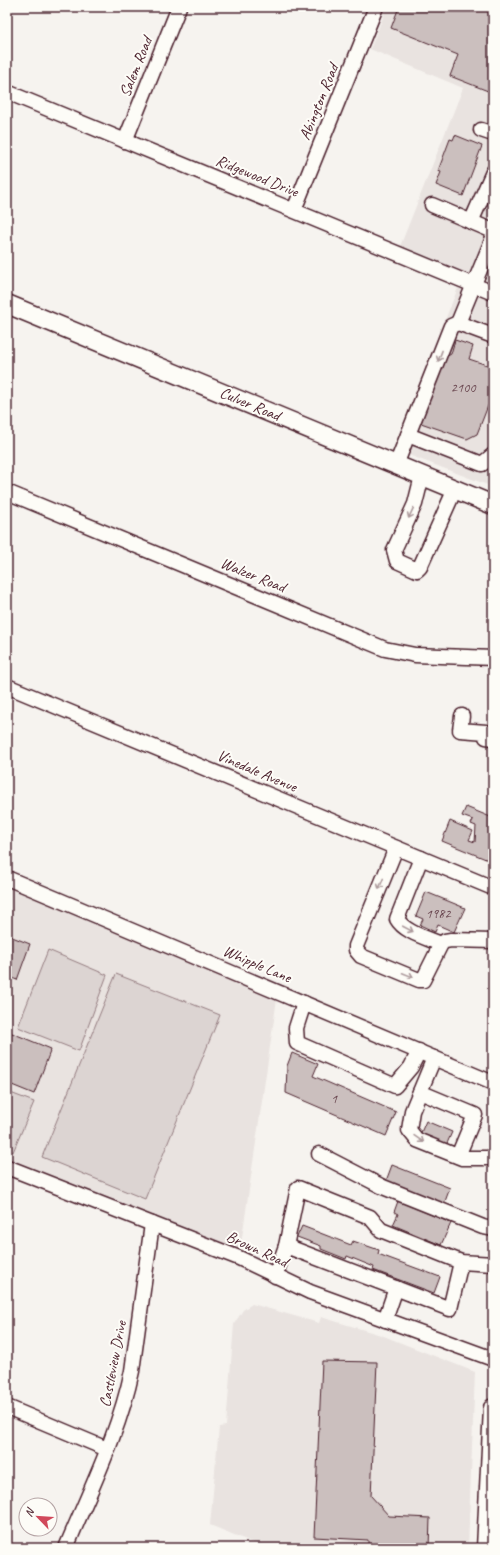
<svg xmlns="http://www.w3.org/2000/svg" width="500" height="1555" font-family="Caveat,sans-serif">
  <rect width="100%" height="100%" fill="#f6f3ef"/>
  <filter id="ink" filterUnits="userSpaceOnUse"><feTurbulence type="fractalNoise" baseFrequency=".025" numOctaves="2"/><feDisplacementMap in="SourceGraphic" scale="8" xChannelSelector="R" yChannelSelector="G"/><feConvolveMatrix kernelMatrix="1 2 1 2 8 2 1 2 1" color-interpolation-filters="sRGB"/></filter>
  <g filter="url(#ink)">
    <!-- built -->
    <g fill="#e9e3e0">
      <polygon points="387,7 493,7 493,286 399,249 463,88 370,49"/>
      <polygon points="458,288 493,302 493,487 393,449"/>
      <polygon points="7,878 278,992 239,1258 7,1168"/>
      <polygon points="252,1304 319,1323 321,1317 381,1335 475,1372 468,1548 329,1548 322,1545 320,1548 266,1548 210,1525 219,1427 226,1426 234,1324 243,1310"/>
    </g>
    <!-- green -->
    <g fill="#dcd4d2" stroke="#937a7e">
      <polygon points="48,950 107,975 79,1051 18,1027"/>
      <polygon points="116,974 220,1015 145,1199 42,1157"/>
      <polygon points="7,1087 8,1092 34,1102 13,1152 7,1149"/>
    </g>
    <!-- building -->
    <g fill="#cbbfbe" stroke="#4a1f2b">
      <polygon points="399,7 493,7 493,93 450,76 458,55 391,28"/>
      <polygon points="455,135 482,146 463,196 436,185 441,172 438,171 450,139 453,140"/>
      <polygon points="493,200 493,210 490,208"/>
      <polygon points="455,340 473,346 469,359 490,366 493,380 493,393 477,434 467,439 421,423 444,358 451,354"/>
      <polygon points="466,807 493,818 493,862 442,841 450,821 473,831 469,840 475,842 476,826 471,824 473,820 462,816"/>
      <polygon points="426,892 465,908 454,932 438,925 435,932 420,925 423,919 416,916"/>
      <polygon points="7,935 30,944 17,980 7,976"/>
      <polygon points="7,1031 51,1049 34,1094 7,1083"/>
      <polygon points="292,1053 318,1064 313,1076 396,1112 386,1136 286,1093 287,1066"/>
      <polygon points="426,1121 452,1132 445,1148 419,1137"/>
      <polygon points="392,1165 450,1188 444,1204 386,1181"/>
      <polygon points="398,1201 451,1223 441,1245 393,1225 398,1214 394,1212"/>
      <polygon points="302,1226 351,1245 353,1241 379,1250 378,1254 440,1277 434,1293 373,1270 374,1267 347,1256 346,1259 321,1249 321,1246 297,1237"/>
      <polygon points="322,1361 377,1362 371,1496 389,1516 430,1518 429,1548 368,1548 368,1540 314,1537"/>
    </g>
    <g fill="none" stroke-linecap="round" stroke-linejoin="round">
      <!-- minor-tunnel -->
      <polyline stroke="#d4c9c8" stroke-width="14" stroke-dasharray="14 7" stroke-linecap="butt" points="492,205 493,206"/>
      <!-- minor casing -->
      <g stroke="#4a1f2b" stroke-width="17">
        <g id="minor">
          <polyline points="7,92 493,293"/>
          <polyline points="481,130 493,134"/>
          <polyline points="125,141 179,7"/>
          <polyline points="432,205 493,231"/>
          <polyline points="294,210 376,7"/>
          <polyline points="471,222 493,172"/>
          <polyline points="458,323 493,238"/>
          <polyline points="408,435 482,464 493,455"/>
          <polyline points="396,465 451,326 458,323 493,336"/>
          <polyline points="422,476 415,504 394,550 397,561 417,570 420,567 455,489"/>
          <polyline points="7,492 385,649 415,655 493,658"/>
          <polyline points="7,686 493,888"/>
          <polyline points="462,716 460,730 486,732 486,737 493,738"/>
          <polyline points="396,848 356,946 356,950 361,956 419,980 423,980 441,944 445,941 451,940 493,941"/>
          <path d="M421 858 397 919C404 932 427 938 441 944"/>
          <polyline points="7,878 493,1083"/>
          <polyline points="304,1003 296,1028 297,1043 395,1086 411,1067 419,1051"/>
          <polyline points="434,1058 412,1111 409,1130 417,1140 462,1158 493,1158"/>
          <polyline points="420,1092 475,1115 458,1156"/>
          <polyline points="319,1154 383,1187 483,1227 493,1229"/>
          <polyline points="7,1167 239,1258 310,1292 493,1359"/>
          <polyline points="286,1246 450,1309 461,1262"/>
          <polyline points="275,1276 286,1246 298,1188 370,1217 381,1230 461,1262 493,1264"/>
          <polyline points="385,1320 396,1288"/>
          <polyline points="7,1407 107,1449"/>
          <path d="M66 1548C90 1490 119 1433 132 1371L152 1224"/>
        </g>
      </g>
      <!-- major casing -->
      <g stroke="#4a1f2b" stroke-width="21">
        <g id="major">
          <polyline points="7,304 493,505"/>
          <polyline points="486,1548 493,1408"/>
        </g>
      </g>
      <!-- minor -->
      <use href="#minor" stroke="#fdfcf7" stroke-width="14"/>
      <!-- major -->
      <use href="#major" stroke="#fdfcf7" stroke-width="18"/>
    </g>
    <!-- one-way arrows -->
    <defs><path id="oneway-shaft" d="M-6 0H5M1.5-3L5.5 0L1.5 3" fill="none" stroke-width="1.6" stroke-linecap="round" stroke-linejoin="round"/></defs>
    <g stroke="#ac999b">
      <use href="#oneway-shaft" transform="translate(440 356) rotate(111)"/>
      <use href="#oneway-shaft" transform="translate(411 513) rotate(115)"/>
      <use href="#oneway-shaft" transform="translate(381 884) rotate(112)"/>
      <use href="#oneway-shaft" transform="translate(408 929) rotate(28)"/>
      <use href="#oneway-shaft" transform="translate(408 975) rotate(22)"/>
      <use href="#oneway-shaft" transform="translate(419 1139) rotate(35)"/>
    </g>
  </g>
  <g text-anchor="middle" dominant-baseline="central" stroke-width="4" stroke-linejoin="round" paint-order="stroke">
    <!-- number labels -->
    <g font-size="14" fill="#6a4750">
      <text x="463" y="387">2100</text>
      <text x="438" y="913">1982</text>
      <text x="334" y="1098">1</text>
    </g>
    <!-- street labels -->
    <g font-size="16" fill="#4a1f2b" stroke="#fdfcf7">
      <text transform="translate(136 67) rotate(-68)">Salem Road</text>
      <text transform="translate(319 102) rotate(-68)">Abington Road</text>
      <text transform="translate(257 176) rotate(22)">Ridgewood Drive</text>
      <text transform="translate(250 404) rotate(23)">Culver Road</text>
      <text transform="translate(253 575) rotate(22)">Walzer Road</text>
      <text transform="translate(257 771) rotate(23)">Vinedale Avenue</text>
      <text transform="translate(257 964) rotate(23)">Whipple Lane</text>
      <text transform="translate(257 1249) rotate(25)">Brown Road</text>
      <text transform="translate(113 1364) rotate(-79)">Castleview Drive</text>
    </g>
  </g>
  <!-- margin -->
  <rect width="500" height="1555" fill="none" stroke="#fdfcf7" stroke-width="24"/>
  <rect x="12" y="12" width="476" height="1531" fill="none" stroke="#4a1f2b" stroke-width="1.5" filter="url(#ink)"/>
  <!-- north arrow -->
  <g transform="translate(38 1517) rotate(295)"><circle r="19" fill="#fdfcf7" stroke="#b5a4a5"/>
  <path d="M0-3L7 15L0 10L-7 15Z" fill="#d1495b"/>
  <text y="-6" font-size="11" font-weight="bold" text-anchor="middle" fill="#4a1f2b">N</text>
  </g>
</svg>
